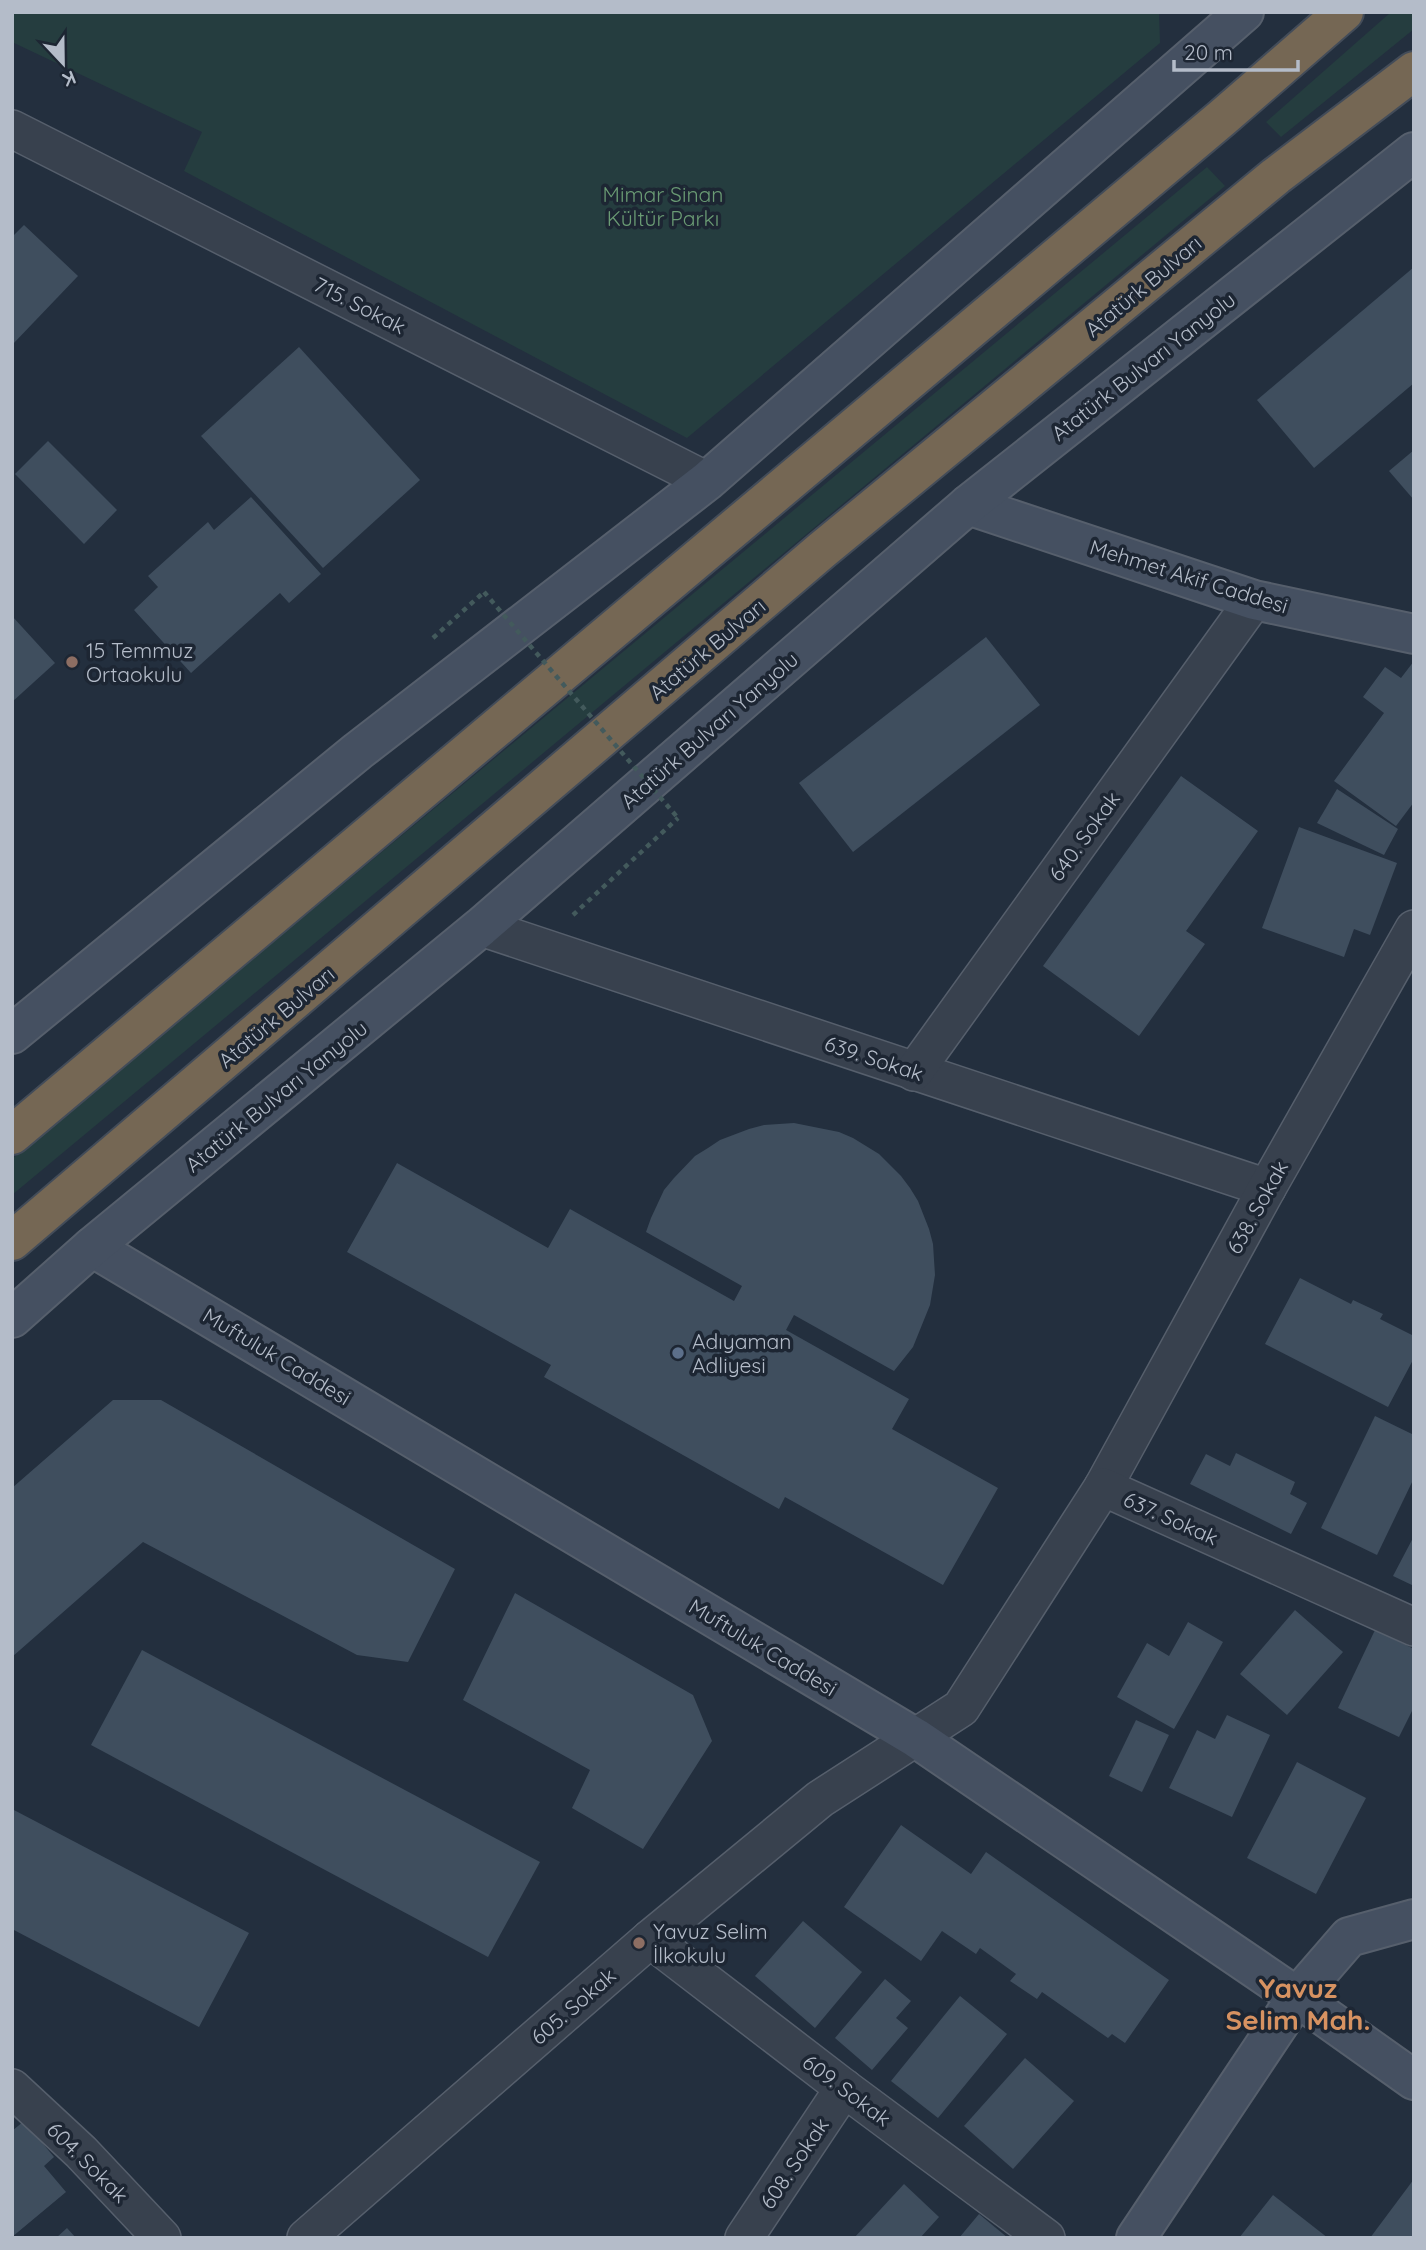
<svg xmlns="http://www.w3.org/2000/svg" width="1426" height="2250" font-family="Quicksand,sans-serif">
  <rect width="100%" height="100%" fill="#232f3e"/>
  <!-- green -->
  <g fill="#253d3f">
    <polygon points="12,12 1159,12 1160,43 687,438 184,171 202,132 12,42"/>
    <polygon points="1391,12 1414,12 1414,29 1281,137 1266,122"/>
    <polygon points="1207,167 1225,186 12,1195 12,1159"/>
  </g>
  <!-- building -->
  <g fill="#3f4e5e">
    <polygon points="24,225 78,276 12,345 12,237"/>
    <polygon points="1414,267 1414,383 1314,468 1257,400"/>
    <polygon points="299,347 420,480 323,568 201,436"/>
    <polygon points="48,441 117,510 84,544 15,474"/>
    <polygon points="1414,450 1414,500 1389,471"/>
    <polygon points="251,497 321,574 289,603 280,593 191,673 134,610 158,587 148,576 208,522 214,530"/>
    <polygon points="12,616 55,663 12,702"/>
    <polygon points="986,637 1040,705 853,852 799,783"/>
    <polygon points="1414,661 1414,802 1396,826 1334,781 1384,713 1363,697 1385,667 1401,678"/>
    <polygon points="1181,776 1258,831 1186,931 1205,944 1139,1036 1043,966"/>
    <polygon points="1337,789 1398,829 1384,855 1317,823"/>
    <polygon points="1299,827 1397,863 1370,935 1354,929 1344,957 1262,928"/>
    <polygon points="794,1123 839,1132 853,1138 879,1154 901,1176 910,1188 918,1201 929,1229 933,1244 935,1275 930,1305 913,1347 894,1371 794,1315 786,1330 909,1399 892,1429 998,1488 943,1585 785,1497 779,1509 544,1377 551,1365 347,1252 397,1163 548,1248 570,1209 734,1301 742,1286 646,1232 651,1218 664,1190 674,1178 695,1156 708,1148 720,1140 749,1129 764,1125"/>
    <polygon points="1300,1278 1351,1304 1353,1300 1383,1314 1380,1319 1414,1336 1414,1358 1388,1407 1265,1344"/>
    <polygon points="113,1400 161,1400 455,1569 408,1662 357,1655 143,1542 12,1657 12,1488"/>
    <polygon points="1375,1416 1414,1435 1414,1478 1377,1555 1321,1528"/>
    <polygon points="1236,1453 1295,1482 1290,1494 1307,1503 1291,1534 1190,1484 1206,1454 1230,1466"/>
    <polygon points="1414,1536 1414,1586 1393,1576"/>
    <polygon points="515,1593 693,1695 712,1741 643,1849 572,1808 590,1770 463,1700"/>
    <polygon points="1295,1610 1343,1652 1287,1715 1240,1674"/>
    <polygon points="1188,1622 1223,1642 1174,1729 1117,1697 1147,1643 1169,1656"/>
    <polygon points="1375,1630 1414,1649 1414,1707 1399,1737 1338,1708"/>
    <polygon points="142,1650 540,1862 488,1957 91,1745"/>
    <polygon points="1227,1715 1270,1735 1232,1817 1169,1788 1197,1730 1215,1739"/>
    <polygon points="1136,1720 1169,1735 1142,1792 1109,1776"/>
    <polygon points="1297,1762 1366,1798 1316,1894 1247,1858"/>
    <polygon points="12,1809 249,1933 199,2027 12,1929"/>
    <polygon points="901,1825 971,1874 986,1852 1169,1980 1125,2043 1112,2034 1108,2038 1042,1992 1037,1999 1010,1981 1016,1974 980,1948 976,1954 942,1931 921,1961 844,1907"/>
    <polygon points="803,1921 862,1972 815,2028 755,1976"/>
    <polygon points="885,1979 911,2001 896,2018 908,2028 872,2070 835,2038"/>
    <polygon points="960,1996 1007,2034 938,2118 891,2081"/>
    <polygon points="1025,2058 1074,2101 1013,2169 964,2126"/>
    <polygon points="24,2121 54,2157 44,2166 66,2192 12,2237 12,2131"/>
    <polygon points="1414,2179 1414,2238 1370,2238"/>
    <polygon points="904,2184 939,2217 920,2238 854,2238"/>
    <polygon points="1273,2195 1328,2238 1239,2238"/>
    <polygon points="979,2214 1008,2238 959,2238"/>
    <polygon points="67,2228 76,2238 56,2238"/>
  </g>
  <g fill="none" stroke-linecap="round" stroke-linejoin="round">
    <!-- street casing -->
    <g stroke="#565f6c" stroke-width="40">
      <g id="street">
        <polyline points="12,129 707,481"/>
        <polyline points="481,927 1267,1188"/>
        <polyline points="914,1072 1254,600"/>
        <polyline points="1103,1487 1267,1188 1414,929"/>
        <polyline points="650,1939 844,2088 1046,2238"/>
        <polyline points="12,2088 81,2152 162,2238"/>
        <polyline points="306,2238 650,1939 820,1799 961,1708 1103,1487 1414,1627"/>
        <polyline points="744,2238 844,2088"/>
      </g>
    </g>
    <!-- secondary casing -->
    <g stroke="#565f6c" stroke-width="42">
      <g id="secondary">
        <polyline points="968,505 1254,600 1414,634"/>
        <polyline points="12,1034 358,751 707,481 1244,12"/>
        <polyline points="92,1247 916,1738 1297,1997 1414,2080"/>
        <polyline points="12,1318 92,1247 481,927 968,505 1414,152"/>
        <polyline points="1136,2238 1297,1997 1349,1937 1414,1919"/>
      </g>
    </g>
    <!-- highway casing -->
    <g stroke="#434c59" stroke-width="42">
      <g id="highway">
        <polyline points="12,1135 1222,118 1344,12"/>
        <polyline points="12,1241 822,550 1276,176 1414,71"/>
      </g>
    </g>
    <!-- path -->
    <g stroke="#435a5c" stroke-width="4.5" stroke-dasharray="5 5" stroke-linecap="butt">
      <polyline points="433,638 484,592"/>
      <polyline points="573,915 678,818"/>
    </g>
    <!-- street -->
    <use href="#street" stroke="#38414e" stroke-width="37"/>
    <!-- secondary -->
    <use href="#secondary" stroke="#455061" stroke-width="38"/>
    <!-- highway -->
    <use href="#highway" stroke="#756754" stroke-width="38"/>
    <!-- path-bridge -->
    <polyline stroke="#435a5c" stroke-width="4.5" stroke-dasharray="5 5" stroke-linecap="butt" points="484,592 678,818"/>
  </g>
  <!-- markers -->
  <g fill="#8d6e63" stroke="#1d2633" stroke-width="2.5">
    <circle cx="72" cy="662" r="7"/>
    <circle cx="639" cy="1943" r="7"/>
  </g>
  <circle fill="#5c6f8a" stroke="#1d2633" stroke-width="2.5" cx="678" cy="1353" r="7"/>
  <g text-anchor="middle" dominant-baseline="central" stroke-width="7" stroke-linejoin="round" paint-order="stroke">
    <!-- park labels -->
    <g font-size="21" fill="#6a9b74" stroke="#1d2633">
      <text x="663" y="194">Mimar Sinan<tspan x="663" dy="24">Kültür Parkı</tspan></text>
    </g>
    <!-- street labels -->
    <g font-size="21" fill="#b4bcc9" stroke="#1d2633">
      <text transform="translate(1143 286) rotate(-40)">Atatürk Bulvarı</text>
      <text transform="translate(360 305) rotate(27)">715. Sokak</text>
      <text transform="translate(1143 366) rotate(-38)">Atatürk Bulvarı Yanyolu</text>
      <text transform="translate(1189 576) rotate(17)">Mehmet Akif Caddesi</text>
      <text transform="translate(707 649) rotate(-40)">Atatürk Bulvarı</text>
      <text transform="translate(709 730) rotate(-41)">Atatürk Bulvarı Yanyolu</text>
      <text transform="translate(1084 836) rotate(-54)">640. Sokak</text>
      <text transform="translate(276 1017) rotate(-40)">Atatürk Bulvarı</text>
      <text transform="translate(874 1058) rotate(18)">639. Sokak</text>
      <text transform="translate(276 1096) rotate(-39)">Atatürk Bulvarı Yanyolu</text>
      <text transform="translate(1257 1207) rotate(-61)">638. Sokak</text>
      <text transform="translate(277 1356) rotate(31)">Muftuluk Caddesi</text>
      <text transform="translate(1171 1518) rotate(24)">637. Sokak</text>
      <text transform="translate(763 1647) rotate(31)">Muftuluk Caddesi</text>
      <text transform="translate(573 2006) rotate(-41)">605. Sokak</text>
      <text transform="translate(847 2090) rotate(37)">609. Sokak</text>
      <text transform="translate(88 2162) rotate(45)">604. Sokak</text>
      <text transform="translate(794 2163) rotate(-56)">608. Sokak</text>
    </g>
    <!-- poi labels -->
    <g font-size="21" fill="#b4bcc9" stroke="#1d2633" text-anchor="start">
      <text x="86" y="650">15 Temmuz<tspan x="86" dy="24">Ortaokulu</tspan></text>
      <text x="692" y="1341">Adıyaman<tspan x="692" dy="24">Adliyesi</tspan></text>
      <text x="653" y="1931">Yavuz Selim<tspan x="653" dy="24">İlkokulu</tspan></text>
    </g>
    <!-- district labels -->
    <g font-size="28" font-weight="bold" fill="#d79261" stroke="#1d2633">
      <text x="1298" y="1987">Yavuz<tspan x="1298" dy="32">Selim Mah.</tspan></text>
    </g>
  </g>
  <!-- border -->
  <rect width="1426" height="2250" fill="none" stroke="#b4bcc9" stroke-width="28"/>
  <!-- north arrow -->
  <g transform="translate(63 63) rotate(158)" stroke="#1d2633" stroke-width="5" paint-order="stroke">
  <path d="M0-5L12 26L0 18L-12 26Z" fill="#b4bcc9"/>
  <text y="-10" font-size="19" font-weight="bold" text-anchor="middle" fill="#b4bcc9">K</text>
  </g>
  <!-- scale -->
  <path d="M1174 60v10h124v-10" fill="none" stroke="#b4bcc9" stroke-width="3.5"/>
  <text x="1184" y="60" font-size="21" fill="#b4bcc9" stroke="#1d2633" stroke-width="5" paint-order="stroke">20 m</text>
</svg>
